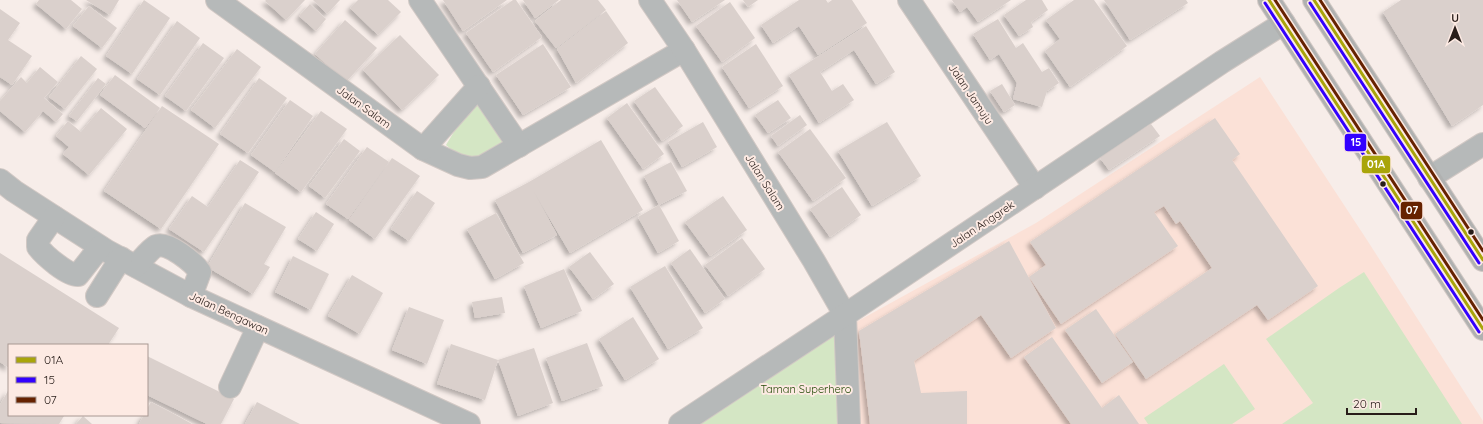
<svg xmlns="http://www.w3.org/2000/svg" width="1483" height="424" font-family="Quicksand,sans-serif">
  <defs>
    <filter id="shadow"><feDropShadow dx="-3.5" dy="3.5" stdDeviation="2" flood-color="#0004"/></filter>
  </defs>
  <rect width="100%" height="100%" fill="#f7ede9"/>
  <!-- built -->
  <polygon fill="#fbe1d7" points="1260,77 1367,240 1483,421 1483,424 860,424 852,328 858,321 1036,223"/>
  <!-- green -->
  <g fill="#d4e6c4">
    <polygon points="480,89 511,140 472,167 446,145"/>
    <polygon points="1364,272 1462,424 1282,424 1313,403 1266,339 1339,288"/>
    <polygon points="839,327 843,424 687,424"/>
    <polygon points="1224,364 1255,409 1232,424 1148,424 1144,418"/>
  </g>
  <!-- building -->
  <g fill="#dad0cc" filter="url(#shadow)">
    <polygon points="39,0 71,0 82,9 66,29 36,4"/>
    <polygon points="86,0 119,0 110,15"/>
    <polygon points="144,0 170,18 132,74 106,56"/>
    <polygon points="266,0 305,0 286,20 265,1"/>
    <polygon points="313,0 340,0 327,14"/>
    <polygon points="358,0 388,0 401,12 378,35 350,8"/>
    <polygon points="443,0 507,0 463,31"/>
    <polygon points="513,0 516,0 542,37 493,72 466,33"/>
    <polygon points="523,0 559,0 535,18"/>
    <polygon points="561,0 598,0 606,10 556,48 535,21"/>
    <polygon points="677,0 725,0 692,22"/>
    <polygon points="743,0 758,0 748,7"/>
    <polygon points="799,0 826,0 828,3 832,0 852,0 867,23 818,55 799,26 773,43 761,25"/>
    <polygon points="952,0 1011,0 978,22 967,7 960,12"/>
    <polygon points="1026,0 1042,0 1048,10 1031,22 1033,27 1019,36 1004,15"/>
    <polygon points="1074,0 1094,0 1127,46 1070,87 1045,51 1060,39 1046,20"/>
    <polygon points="1104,0 1186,0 1188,3 1130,40"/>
    <polygon points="1401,0 1483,0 1483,105 1452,126 1383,12"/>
    <polygon points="730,2 755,38 722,62 696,26"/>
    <polygon points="310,4 326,19 316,31 299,16"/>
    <polygon points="89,6 117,28 102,48 73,26"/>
    <polygon points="0,9 20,23 8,40 32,56 12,85 0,77"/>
    <polygon points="606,11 628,43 576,83 557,49"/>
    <polygon points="998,19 1016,48 1023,43 1042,72 1049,68 1059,83 1047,91 1042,107 1013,99 1017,83 999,54 990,60 973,34"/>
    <polygon points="345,20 377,48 346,82 315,54"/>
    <polygon points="177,21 200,38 160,95 137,79"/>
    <polygon points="866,26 895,72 876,84 854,50 820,72 832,91 843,84 854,100 819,123 789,75"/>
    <polygon points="400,35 439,75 402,110 363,70"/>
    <polygon points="203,43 224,58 186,111 165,96"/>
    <polygon points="543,44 571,87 523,115 496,75"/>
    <polygon points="756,44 783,86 749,108 722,67"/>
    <polygon points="237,49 261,67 215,128 191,110"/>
    <polygon points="81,56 97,69 65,109 49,97"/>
    <polygon points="40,67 58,82 44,98 63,114 56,122 43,111 25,132 0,111 0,101 21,77 27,83"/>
    <polygon points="115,75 160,108 145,128 100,95"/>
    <polygon points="98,78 106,84 77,121 69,116"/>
    <polygon points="259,78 287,98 248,153 220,134"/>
    <polygon points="1002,84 1015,105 1004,112 990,91"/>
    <polygon points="655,87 683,126 662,141 634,101"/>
    <polygon points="290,100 313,116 275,172 251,155"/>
    <polygon points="778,100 791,118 768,133 755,115"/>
    <polygon points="627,103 664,154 643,169 607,118"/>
    <polygon points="162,106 219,144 161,229 104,191"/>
    <polygon points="101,108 127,129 89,175 63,154 69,147 56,136 68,121 81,132"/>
    <polygon points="321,111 347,129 301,192 275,173"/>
    <polygon points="800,115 807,125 778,146 771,136"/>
    <polygon points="1215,118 1240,154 1232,160 1318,286 1268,320 1257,305 1146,379 1115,334 1212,268 1180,221 1176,224 1164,206 1154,212 1178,246 1061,324 1029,277 1046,265 1030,242"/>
    <polygon points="703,122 717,147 682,167 668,142"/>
    <polygon points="887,122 921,176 872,206 838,151"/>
    <polygon points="1151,124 1160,136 1109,170 1100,158"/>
    <polygon points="810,129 846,178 813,201 778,152"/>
    <polygon points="344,139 360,151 325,198 309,186"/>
    <polygon points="601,140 643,210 570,253 534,192 557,235 523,253 495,200 529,182"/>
    <polygon points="367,147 389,162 348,219 326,204"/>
    <polygon points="392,158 420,176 375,239 349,220"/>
    <polygon points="240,160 259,172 204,252 169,229 192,196 208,207"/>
    <polygon points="671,162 687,191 659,205 644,176"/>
    <polygon points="842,187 861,215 830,237 810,209"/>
    <polygon points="417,191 435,203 409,241 391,229"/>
    <polygon points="723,196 747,230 710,256 685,222"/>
    <polygon points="245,203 286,227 264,264 270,267 253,294 207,267"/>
    <polygon points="659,205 679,241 658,253 638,217"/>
    <polygon points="316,212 334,224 317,251 298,239"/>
    <polygon points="496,213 524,263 495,279 467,229"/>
    <polygon points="742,238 765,269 728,296 705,265"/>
    <polygon points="1009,241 1056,328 1011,358 981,315 914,361 921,393 967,391 967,424 870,424 859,331"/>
    <polygon points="690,249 725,299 705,313 671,263"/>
    <polygon points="590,252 614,284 593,299 569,267"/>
    <polygon points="0,253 119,328 108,345 9,345 9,368 0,362"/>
    <polygon points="293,256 329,274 311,310 275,292"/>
    <polygon points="665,266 703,328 668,349 630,287"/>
    <polygon points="564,269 582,311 541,328 524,286"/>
    <polygon points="352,275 383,293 360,334 328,316"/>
    <polygon points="502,297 505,313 475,318 472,302"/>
    <polygon points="409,307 444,320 427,364 392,350"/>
    <polygon points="1096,309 1133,362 1102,383 1065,330"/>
    <polygon points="633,317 659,359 625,380 599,339"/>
    <polygon points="1052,337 1102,408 1119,395 1139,424 1071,424 1024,357"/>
    <polygon points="587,343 603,386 562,401 546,358"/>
    <polygon points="451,344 498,360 485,400 437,384"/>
    <polygon points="534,348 553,403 518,416 498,360"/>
    <polygon points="147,356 234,399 221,424 207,424 147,395"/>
    <polygon points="9,389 9,415 63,415 64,416 59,424 0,423 0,405"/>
    <polygon points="151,402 174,414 192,424 139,424 144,415 147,415 147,409"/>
    <polygon points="257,402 294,421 300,424 245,424"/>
    <polygon points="83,416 92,424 76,424"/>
  </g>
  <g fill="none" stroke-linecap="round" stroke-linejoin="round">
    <!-- minor casing -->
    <g stroke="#d1c8c4" stroke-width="24">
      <g id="minor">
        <polyline points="217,0 423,149 458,165 470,168 482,167 684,50"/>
        <polyline points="420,0 519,146"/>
        <polyline points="650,0 684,50 814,261 845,315 849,424"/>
        <polyline points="909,0 1035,188"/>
        <polyline points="423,149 479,86"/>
        <polyline points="1429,178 1483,144"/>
        <polyline points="0,180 14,191 107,251 191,296 469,424"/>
        <path d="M54 217 38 240V247C45 256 67 275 78 275L100 247"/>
        <path d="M136 266C141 261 150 249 156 246 168 241 194 263 200 272L191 296"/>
        <polyline points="97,296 121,258"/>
        <polyline points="230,387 258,327"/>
        <polyline points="680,424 851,311 1222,62 1284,23"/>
      </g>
    </g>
    <!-- major casing -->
    <g stroke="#d1c8c4" stroke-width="24">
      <g id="major">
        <polyline points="1269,0 1483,329"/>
        <polyline points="1314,0 1483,260"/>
      </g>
    </g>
    <!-- minor -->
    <use href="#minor" stroke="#b6b9b9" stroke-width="22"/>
    <!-- major -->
    <use href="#major" stroke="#b0b1b0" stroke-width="22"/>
    <!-- bus-1 casing -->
    <g stroke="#fdeae3" stroke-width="6">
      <g id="bus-1">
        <polyline points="1269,0 1483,329"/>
        <polyline points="1314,0 1483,260"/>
      </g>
    </g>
    <!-- bus-2 casing -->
    <g stroke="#fdeae3" stroke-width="6">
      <g id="bus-2">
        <polyline points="1265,3 1479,332"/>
        <polyline points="1310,3 1479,263"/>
      </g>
    </g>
    <!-- bus-3 casing -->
    <g stroke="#fdeae3" stroke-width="6">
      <g id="bus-3">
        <polyline points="1275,0 1483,320"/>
        <polyline points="1320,0 1483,251"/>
      </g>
    </g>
    <!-- bus-1 -->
    <use href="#bus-1" stroke="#a9a50a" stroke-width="3"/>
    <!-- bus-2 -->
    <use href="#bus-2" stroke="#30f" stroke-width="3"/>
    <!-- bus-3 -->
    <use href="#bus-3" stroke="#620" stroke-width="3"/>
  </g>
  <!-- markers -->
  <g fill="#281d19" stroke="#fdeae3" stroke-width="1.5">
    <circle cx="1383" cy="184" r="3.5"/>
    <circle cx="1471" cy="232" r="3.5"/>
  </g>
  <g text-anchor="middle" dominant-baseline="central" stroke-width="4" stroke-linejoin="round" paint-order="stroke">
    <!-- street labels -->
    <g font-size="11" fill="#281d19" stroke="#fdeae3">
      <text transform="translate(971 94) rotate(56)">Jalan Jamuju</text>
      <text transform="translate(364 107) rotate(36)">Jalan Salam</text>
      <text transform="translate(765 182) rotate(58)">Jalan Salam</text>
      <text transform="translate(982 224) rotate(-34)">Jalan Anggrek</text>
      <text transform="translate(229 313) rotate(25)">Jalan Bengawan</text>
    </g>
    <!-- park labels -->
    <g font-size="11" fill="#224a05" stroke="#fdeae3">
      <text x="806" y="389">Taman Superhero</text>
    </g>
  </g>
  <g stroke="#fdeae3" stroke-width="1.5">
    <rect x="1344" y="133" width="23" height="19" rx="4" fill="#30f"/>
    <rect x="1361" y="155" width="30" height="19" rx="4" fill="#a9a50a"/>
    <rect x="1400" y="201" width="23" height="19" rx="4" fill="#620"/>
  </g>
  <g font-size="11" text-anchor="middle" font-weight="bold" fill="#fff">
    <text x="1356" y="146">15</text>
    <text x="1376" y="168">01A</text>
    <text x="1412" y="214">07</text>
  </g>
  <!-- legend -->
  <rect x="8" y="344" width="140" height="72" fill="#fdeae3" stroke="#a89892"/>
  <rect x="16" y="357" width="20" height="6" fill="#a9a50a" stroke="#a89892"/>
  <text x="44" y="364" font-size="12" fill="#281d19">01A</text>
  <rect x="16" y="377" width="20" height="6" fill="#3300ff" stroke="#a89892"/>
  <text x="44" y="384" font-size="12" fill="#281d19">15</text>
  <rect x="16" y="397" width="20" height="6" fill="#662200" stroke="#a89892"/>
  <text x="44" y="404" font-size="12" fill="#281d19">07</text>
  <!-- north arrow -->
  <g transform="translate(1455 28)" stroke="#fdeae3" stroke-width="3" paint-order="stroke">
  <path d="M0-3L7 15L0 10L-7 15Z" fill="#281d19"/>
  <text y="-6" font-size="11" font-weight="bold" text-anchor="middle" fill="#281d19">U</text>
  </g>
  <!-- scale -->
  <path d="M1347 408v6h69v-6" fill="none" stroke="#281d19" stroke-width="2"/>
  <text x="1353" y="408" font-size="12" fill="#281d19" stroke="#fdeae3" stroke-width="3" paint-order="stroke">20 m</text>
</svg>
